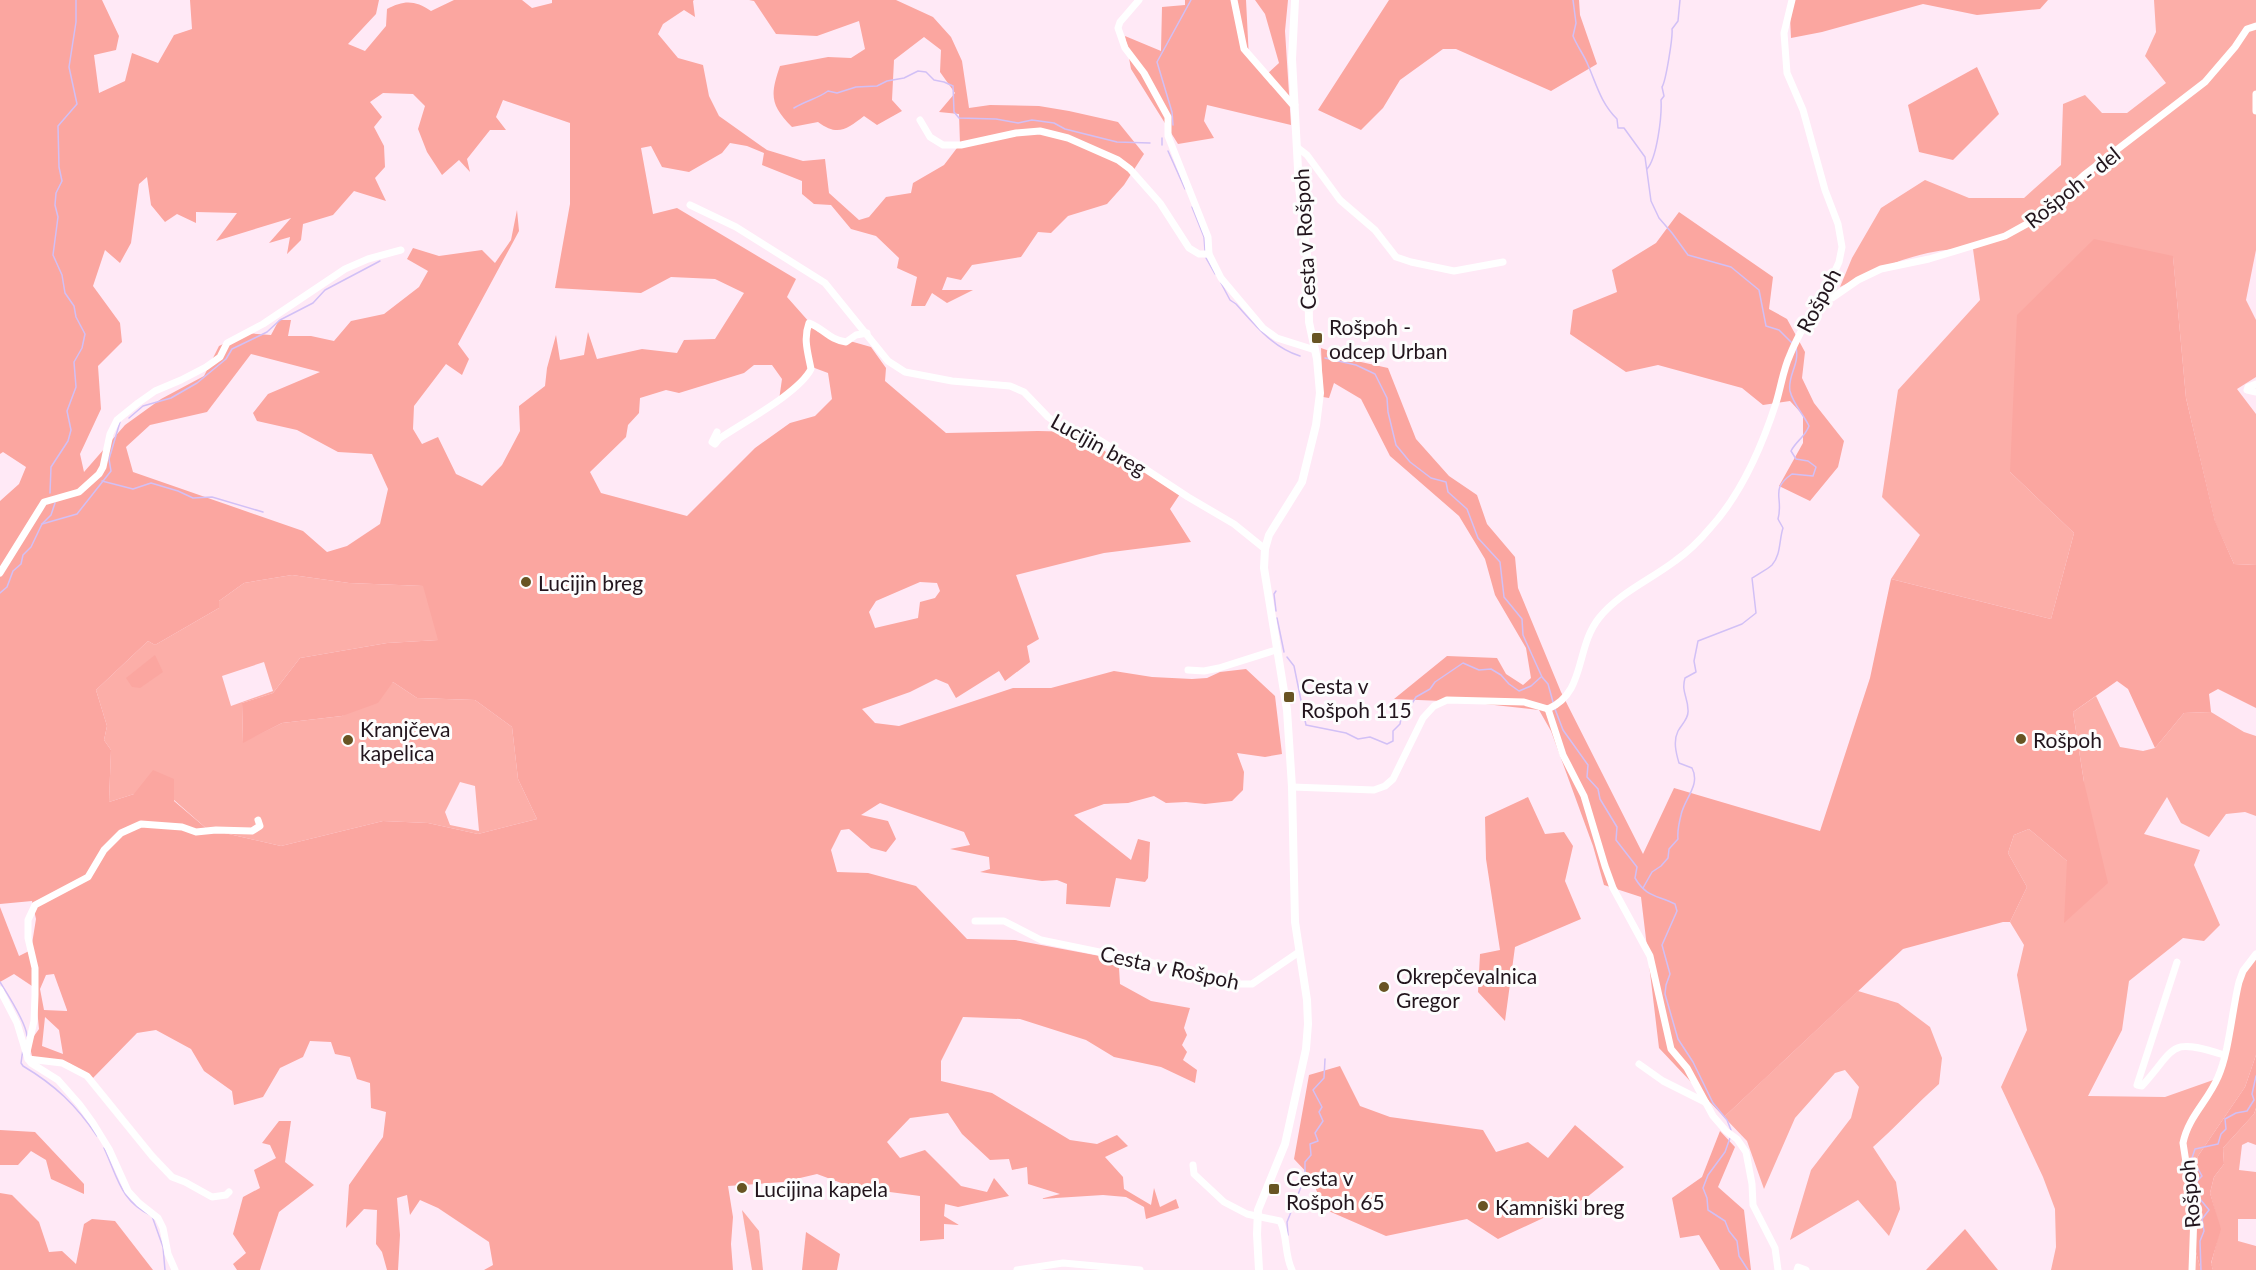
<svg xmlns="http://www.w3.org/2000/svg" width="2256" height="1270" font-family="Lato,sans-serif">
  <rect width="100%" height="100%" fill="#ffe9f6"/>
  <!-- green -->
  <g fill="#fcaea8" fill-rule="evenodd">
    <path d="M2154 0H2256V250L2246 300 2256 320V377L2237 389 2256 414V565L2234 564 2215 522 2186 398 2173 257 2010 472 2074 533 2051 619 1891 579 1920 535 1882 497 1898 390 1980 300 1973 249C1927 246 1881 267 1840 287L1852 258 1881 208 1925 180 1969 198H2024L2061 165 2063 104 2085 95 2102 113H2127L2166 83 2145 56 2156 32Z"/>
    <path d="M292 575 349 583 424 586 439 640 387 643 300 658 273 693 242 703 243 742 282 723 342 716 393 682 417 698 475 700 512 727 518 779 537 819 478 834 428 823 383 821 281 846 207 829 174 800 134 794 109 802 111 750 104 740 107 726 96 690 148 641 155 645 219 608V601L244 583ZM264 662 273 691 231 706 222 676ZM460 782 475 786 479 831 450 825 445 812Z"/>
    <polygon points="2096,696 2120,747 2143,751 2155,748 2184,713 2211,712 2244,732 2256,736 2256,816 2245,812 2226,814 2209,837 2181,823 2167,797 2144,834 2200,850 2194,865 2220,925 2204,941 2183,938 2129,981 2122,1030 2088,1096 2165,1097 2216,1079 2242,974 2256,959 2256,1055 2245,1087 2198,1156 2193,1187 2196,1252 2201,1270 2051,1270 2056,1247 2055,1209 2043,1177 2001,1087 2027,1030 2017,975 2024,945 2010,922 2027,887 2008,853 2014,835 2029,829 2067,861 2084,782 2073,712"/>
    <path d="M1858 991 1898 1003 1930 1027 1942 1058 1939 1084C1916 1104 1896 1127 1873 1147L1896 1182 1900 1209 1889 1236 1858 1200 1790 1240 1811 1170 1851 1118 1859 1087 1845 1070 1835 1073 1795 1118 1764 1189 1747 1141 1724 1117Z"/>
    <polygon points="2256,1108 2256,1145 2248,1142 2242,1145 2239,1170 2256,1172 2256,1219 2238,1219 2238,1241 2256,1246 2256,1270 2213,1270 2211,1264 2220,1229 2210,1193 2214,1177 2224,1164 2223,1148 2254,1114"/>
    <polygon points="742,1210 759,1231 763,1270 752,1270"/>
  </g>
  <!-- forest -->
  <g fill="#fba6a0" fill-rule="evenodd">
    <path d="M0 0H102L119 36 116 50 94 55 99 93 125 81 132 53 158 63 174 35 192 29 190 0H379L376 14 348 44 365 51 386 26 387 9C404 0 415 0 431 11L454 0H522L532 8 552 3V0H694L693 1 695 17 684 10 663 24 658 34 678 58 703 65 709 96 719 116 767 150 803 161 825 159 829 193 859 220 869 217 886 197 911 193 913 183 944 165 960 144 959 114 939 112 955 93 940 72 941 50 924 37 894 60 892 100 902 111 877 125 864 116C847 129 838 137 818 122L792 127C770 105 770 95 780 66L828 57 851 58 865 49 859 21 817 36 776 34 754 1 749 0H896L933 17 951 37 962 61 969 108 990 105 1039 106 1069 111 1118 122 1144 154 1124 185 1107 204 1068 216 1051 233 1038 232 1021 257 972 265 961 280 947 277 942 290H973L947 303 932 293 925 306H911L917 277 897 268 899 258 876 236 851 229 831 205 814 204 802 194V181L762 165 764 153 747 146 730 143 722 153 689 172 662 167 651 146 641 148 653 214 677 208 796 279 787 297 818 332 871 347 886 368 885 381 946 433 1038 431 1079 432 1106 452 1128 461 1180 494 1170 509 1191 542 1104 553 1016 575 1039 639 1027 646 1030 662 1005 681 999 671 956 698 948 684 936 679 910 692 862 709 875 723 899 726 1013 688H1051L1114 671 1152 677 1192 679 1207 678 1220 672 1246 669 1275 696 1282 754 1265 757 1237 753 1244 772 1243 790 1232 801 1205 804 1186 802 1166 803 1154 796 1128 803 1104 804 1074 815 1131 860 1138 839 1150 842 1148 878 1145 882 1116 878 1110 907 1066 904 1067 884 1057 880 1042 881 980 872 990 869 989 857 950 849 970 845 964 832 880 803 861 815 888 821 896 839 886 852 871 848 849 829 841 830 831 850 837 872 868 873 916 886 967 939 1015 940 1121 960 1119 968 1120 984 1151 1001 1190 1008 1184 1028 1187 1035 1182 1045 1187 1052 1183 1060 1197 1070 1195 1083 1161 1067 1114 1057 1086 1040 1020 1019 963 1017 941 1061V1081L992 1093 1070 1140 1097 1144 1117 1135 1128 1146 1105 1157 1123 1177 1124 1189 1151 1205 1154 1188 1160 1207 1176 1199 1179 1208 1146 1219 1144 1207 1126 1197 1103 1195 1040 1199 1060 1194 1028 1184 1027 1167 1012 1170 1009 1159 990 1160 962 1134 948 1113 910 1118 887 1142 900 1158 925 1150 961 1186 987 1192 994 1178 1009 1196 958 1207 945 1204 944 1216 959 1225 944 1224V1239L920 1241V1196L852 1187 817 1174 783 1182 728 1186 733 1217 731 1244 733 1270H484L493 1265 489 1242 438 1208 420 1200 410 1215 407 1195 397 1198 400 1235 398 1270H387L382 1252 376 1244 377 1210 364 1209 346 1228 349 1185 383 1137 386 1112 371 1108 370 1083 357 1079 350 1057 335 1054 331 1042 310 1041 303 1057 280 1068 263 1097 234 1105 232 1091 204 1071 191 1049 156 1030 137 1033 93 1078 69 1063 47 1064 32 1056 29 1043 39 1029 35 988 14 974 0 982V907L19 956 31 950 36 919 32 901 0 904V501L19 484 26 467 3 452 0 454ZM383 93 413 94 425 106 418 129 427 152 442 175 459 160 470 172 467 159 490 130H506L496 117 503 100 570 123V204L555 288 641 293 671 277 715 279 744 293 715 339 684 340 677 353 642 349 597 359 588 332 584 355 560 360 556 335 547 368 545 386 519 406 520 431 502 465 482 486 456 474 438 437 422 444 413 429 414 406 446 364 462 375 469 359 458 344 519 231 517 210 511 240 495 263 482 250 439 256 413 248 407 259 428 271 419 287 384 314 351 321 334 341 311 336H288L291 320H279L271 335 246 333 219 346 204 376 161 399 125 425 84 472 80 454 101 409 98 366 122 342 120 323 93 286 105 250 120 263 131 243 139 184 147 177 151 205 165 222 177 214 196 223V212L237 213 216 241 291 218 269 243 290 237 287 254 301 240 303 224 333 215 354 191 386 201 375 178 385 167 384 146 374 127 382 117 370 102ZM251 354 320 372 268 394 253 413 257 421 297 430 338 452 372 454 388 489 380 524 347 546 327 552 303 531 133 472 126 447 150 425 207 412ZM754 365H772L782 379 779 400 812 367 828 373 832 399 815 416 790 423 755 448 687 516 601 493 590 472 626 437 628 425 639 413 640 398 666 390 679 393 744 373ZM292 575 349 583 423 586 438 640 387 643 300 658 273 693 242 703 243 743 282 723 342 716 378 703 393 682 417 698 475 700 512 727 518 779 537 819 478 834 428 823 383 821 281 846 207 829 174 801V779L153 770 134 794 109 802 111 750 104 740 107 726 96 690 148 641 155 645 219 608V601L244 583ZM920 582 937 583 940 591 935 598 920 602 918 618 875 628 869 612 876 601ZM54 974 67 1010V1011L44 1010 40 989 46 975ZM45 1017 59 1030 63 1054 42 1046Z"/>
    <polygon points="1185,0 1246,0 1249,59 1266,75 1279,63 1265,14 1255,0 1288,0 1285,31 1291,125 1207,105 1204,121 1214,138 1178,144 1131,69 1125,36 1161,51 1162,7 1185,5"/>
    <polygon points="1389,0 1579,0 1580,15 1597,64 1551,91 1456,49 1443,49 1400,80 1383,108 1361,130 1318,110"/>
    <polygon points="1795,0 2048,0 2040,9 1977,15 1923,4 1822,32 1791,38 1790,17"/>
    <polygon points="1977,67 1999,114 1953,160 1919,152 1908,105"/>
    <polygon points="1679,212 1773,277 1769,309 1787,319 1805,352 1802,378 1814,403 1844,441 1838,467 1810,501 1779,486 1803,443 1803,415 1790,401 1763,405 1742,388 1658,365 1626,372 1570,334 1573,310 1617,292 1612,270 1656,243"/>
    <polygon points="2094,239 2173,256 2186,398 2215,521 2234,564 2256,565 2256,708 2218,689 2209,694 2211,712 2184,713 2155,748 2128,689 2117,681 2073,712 2084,782 2108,883 2064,923 2067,861 2029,829 2014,835 2008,853 2027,887 2010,922 2003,922 1903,949 1724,1117 1659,1048 1641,897 1604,885 1593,846 1551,731 1539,710 1467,702 1394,699 1447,656 1497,658 1506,674 1523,685 1531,678 1526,648 1495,595 1485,559 1459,516 1390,456 1361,399 1334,383 1329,398 1323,397 1321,348 1361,362 1388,368 1416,439 1449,476 1477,495 1487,524 1515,557 1518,588 1561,692 1643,854 1674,788 1820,831 1870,678 1891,579 2051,619 2074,533 2010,472 2017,315"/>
    <polygon points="155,655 163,672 140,688 132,687 126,678"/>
    <polygon points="1528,797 1545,834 1564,832 1573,846 1565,881 1581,919 1515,947 1505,1021 1478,992 1480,954 1500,950 1486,859 1485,817"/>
    <polygon points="2256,1055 2256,1108 2254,1114 2223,1148 2224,1164 2214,1177 2210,1193 2221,1229 2211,1263 2213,1270 2201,1270 2196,1252 2193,1205 2198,1156 2245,1087"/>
    <polygon points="1340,1066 1360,1106 1390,1117 1483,1130 1496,1152 1528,1142 1548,1158 1575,1125 1624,1167 1586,1198 1498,1239 1467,1219 1386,1236 1324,1209 1311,1177 1294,1159 1309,1075"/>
    <polygon points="279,1121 291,1121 285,1162 314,1185 279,1212 260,1270 237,1270 233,1264 246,1253 233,1234 243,1197 260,1188 254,1170 276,1158 270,1145 262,1143"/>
    <polygon points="0,1130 35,1132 84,1184 84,1194 51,1179 46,1160 31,1151 18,1165 0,1165"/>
    <polygon points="1720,1131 1735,1147 1718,1187 1744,1210 1751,1270 1720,1270 1699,1235 1680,1238 1672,1198 1702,1177"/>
    <polygon points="0,1193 12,1195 39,1222 49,1252 62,1251 76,1264 84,1224 92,1219 115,1221 153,1270 0,1270"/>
    <polygon points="1965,1229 1998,1270 1926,1270"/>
    <polygon points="806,1232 840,1254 837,1270 802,1270"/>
  </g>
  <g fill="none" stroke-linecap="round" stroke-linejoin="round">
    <!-- stream -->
    <g stroke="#d2c0f6" stroke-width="1.5">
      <path d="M1573 0 1576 23 1573 36C1577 46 1584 55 1588 65 1597 86 1601 103 1617 119L1618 128H1624L1645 157 1651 201 1659 218 1672 233 1688 255 1731 267 1759 290 1766 326 1779 330 1792 343"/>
      <path d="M794 108C807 100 817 99 828 91L837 93 856 87 877 86 887 81 904 78 918 71 926 72 934 80 944 82 953 86 954 112 959 118 996 119 1018 123 1032 120 1054 123 1065 129 1117 142 1150 143"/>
      <polyline points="1173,125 1172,112 1157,62 1191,0"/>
      <polyline points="1162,145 1162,138"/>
      <polyline points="1168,151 1185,189"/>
      <path d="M1647 169C1657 158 1662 116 1661 100L1664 96 1662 87C1666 81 1673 36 1672 29L1678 21 1680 0"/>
      <polyline points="1192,207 1204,237 1205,251"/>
      <polyline points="1206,258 1215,274"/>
      <path d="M1221 283 1230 300 1236 304C1255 325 1272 347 1300 356"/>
      <polyline points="1325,358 1356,365 1375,374 1387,398 1388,412 1396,445 1410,462 1431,478 1446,482 1448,492 1467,509 1478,538 1500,562 1504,597 1522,619 1523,635 1542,677 1548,684 1553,702"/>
      <polyline points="129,418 143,406 171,398 197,383 226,359 232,349 267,332 280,320 313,303 325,290 380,261"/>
      <polyline points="102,481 133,489 151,483 178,491 193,498 212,497 263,512"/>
      <polyline points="50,493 51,467 68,441 71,430 67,411 76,387 74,362 82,348 85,334 76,317 74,306 65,293 62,275 53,255 58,217 55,205 56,193 62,181 59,167 58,126 77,104 69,67 76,22 76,0"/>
      <polyline points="42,524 77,514 111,471 109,459 120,422"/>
      <polyline points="0,593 7,587 13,571 21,564 23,555 31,547 42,524 51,515 55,503"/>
      <polyline points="1276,611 1274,594 1276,591"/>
      <polyline points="1277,618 1284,652"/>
      <polyline points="1287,657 1294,666 1306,725 1346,733 1358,739 1370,737 1387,744 1393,741 1393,731 1400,724 1402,713 1408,710 1416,697 1430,689 1435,682 1463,663 1479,670 1491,669 1501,675 1509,684 1519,691 1531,686 1541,677"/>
      <path d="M1555 709 1563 730 1588 765 1587 777 1598 789 1600 799 1617 827 1616 840 1637 867 1635 878C1646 897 1657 895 1675 904L1677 911 1662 945 1670 974 1666 985 1665 994 1678 1039 1693 1062 1713 1103 1727 1120 1731 1130"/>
      <path d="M1643 888 1652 872 1661 866 1668 858 1669 849 1678 839C1677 831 1679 823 1681 815 1684 799 1701 785 1692 768L1679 763C1676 753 1673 741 1678 731 1682 724 1689 718 1688 710 1688 697 1681 692 1685 678L1696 672 1694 661 1698 641 1742 624 1756 613 1752 578C1758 574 1768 569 1772 565 1781 555 1779 540 1783 528L1778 519C1784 497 1769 490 1792 474L1813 476 1816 467 1808 461 1796 459 1791 451C1796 441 1805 437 1809 426 1804 415 1793 404 1790 391 1787 376 1800 364 1796 348"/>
      <path d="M0 982C8 995 26 1022 27 1036"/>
      <path d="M23 1049 21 1063 23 1066C55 1085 76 1105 97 1136"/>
      <polyline points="1730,1138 1725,1152 1708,1175 1703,1188 1707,1198 1708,1210 1725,1221 1729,1231 1737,1241 1739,1256 1748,1270"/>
      <path d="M104 1148C118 1178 120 1201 152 1216L163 1247 165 1270"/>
      <polyline points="1288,1235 1287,1222 1305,1177 1305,1162 1311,1155 1310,1144 1318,1141 1315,1133 1323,1121 1319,1112 1322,1107 1313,1090 1324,1078 1325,1059"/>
      <polyline points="2201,1270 2200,1241 2204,1231 2202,1219 2209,1210 2200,1199 2197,1181 2202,1176 2192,1158 2195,1149 2218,1144 2221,1134 2226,1129 2225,1119 2236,1113 2247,1111 2254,1100 2252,1094 2256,1076"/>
    </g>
    <!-- minor -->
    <g stroke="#fff" stroke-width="7">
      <polyline points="1139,0 1120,22 1118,28 1125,48 1144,73 1168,117 1168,136 1208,237 1209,254 1221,278 1263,328 1277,338 1315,350"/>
      <polyline points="1234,0 1244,49 1292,104 1295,105"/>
      <polyline points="2256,94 2256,111"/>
      <polyline points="920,120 930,137 943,145 961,145 1016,133 1040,131 1068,138 1118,160 1130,169 1160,203 1189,248 1199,254 1209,254"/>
      <polyline points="1298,148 1307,155 1340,200 1375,230 1396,257 1411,262 1454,271 1503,262"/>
      <polyline points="690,205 736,227 825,283 888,361 905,372 952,381 1010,386 1024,392 1048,417 1062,427 1096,438 1127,457 1188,497 1234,524 1265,549"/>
      <polyline points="1819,302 1832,298 1858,280 1881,269 1929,259 2005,236 2036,219 2084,175 2205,82 2235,47 2247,29 2256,26"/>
      <polyline points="2256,384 2248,387 2247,390 2256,392"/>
      <path d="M717 432 712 442 715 444 719 439C742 423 799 393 811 369 808 353 803 339 809 323 826 330 828 339 846 342L856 335 867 333"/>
      <polyline points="0,573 44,502 79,492 99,474 103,467 110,434 117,420 138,403 155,391 181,380 206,367 220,357 227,343 263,324 345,269 368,259 401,250"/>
      <polyline points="1188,670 1204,671 1219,668 1276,650"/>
      <path d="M1548 709C1586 693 1575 648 1599 618 1619 593 1650 580 1675 561 1688 552 1701 539 1711 527 1742 493 1762 446 1776 403 1781 387 1783 370 1790 355 1803 322 1825 295 1839 262L1842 247 1838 224 1825 190 1803 110 1787 73 1784 33 1792 0"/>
      <polyline points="1548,709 1563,755 1584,796 1605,866 1613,888 1650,956 1671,1049 1687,1068 1713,1116 1726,1131 1737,1139 1746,1152 1752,1184 1753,1205 1775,1248 1778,1270"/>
      <polyline points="1292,787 1374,790 1385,786 1393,779 1423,718 1434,706 1447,700 1524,702 1548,709"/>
      <polyline points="975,921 1004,921 1041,940 1177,968 1206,978 1235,984 1252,984 1299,952"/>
      <path d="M2177 962 2137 1085 2142 1086C2177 1047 2168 1037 2224 1055"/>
      <polyline points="0,990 17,1023 28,1059 31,1063 58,1080 80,1105 93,1123 109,1149 128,1191 139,1203 158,1218 163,1228 168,1254 175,1270"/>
      <polyline points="27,1052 34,1021 35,995 35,968 28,938 28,920 35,905 88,877 104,850 121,833 141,824 182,827 196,832 216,830 252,831 260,826 258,820"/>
      <polyline points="28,1059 62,1063 87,1076 152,1156 172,1177 185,1182 212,1197 226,1195 229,1192"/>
      <polyline points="1639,1064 1663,1081 1705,1102"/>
      <path d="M1193 1165 1194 1174 1224 1202 1247 1214 1280 1221C1288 1236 1284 1254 1292 1270"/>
      <polyline points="1017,1270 1063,1263 1140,1270"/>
      <polyline points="1797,1270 1798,1267 1806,1270"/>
      <path d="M2192 1270 2194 1214 2183 1143C2188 1117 2208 1101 2218 1077 2229 1053 2232 1010 2239 982L2243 971 2256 954"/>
    </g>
    <!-- tertiary -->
    <polyline stroke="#fff" stroke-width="8" points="1259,1270 1257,1234 1258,1210 1285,1144 1306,1049 1308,1024 1307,1000 1295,922 1292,787 1287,710 1264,568 1265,549 1269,535 1302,482 1316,425 1320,393 1317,359 1309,322 1308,263 1299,187 1292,59 1295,0"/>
  </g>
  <!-- markers -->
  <g fill="#685423" stroke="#fdfdfd" stroke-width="2">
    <rect x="1311" y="332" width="12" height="12" rx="3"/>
    <circle cx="526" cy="582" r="6"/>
    <rect x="1283" y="691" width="12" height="12" rx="3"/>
    <circle cx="2021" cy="739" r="6"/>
    <circle cx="348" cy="740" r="6"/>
    <circle cx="1384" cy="987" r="6"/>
    <circle cx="742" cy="1188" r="6"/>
    <rect x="1268" y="1183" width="12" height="12" rx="3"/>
    <circle cx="1483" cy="1206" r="6"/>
  </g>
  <g text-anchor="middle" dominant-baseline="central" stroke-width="6" stroke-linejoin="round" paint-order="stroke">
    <!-- street labels -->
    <g font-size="21" fill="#22151d" stroke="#fdfdfd">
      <text transform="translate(2072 187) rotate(-39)">Rošpoh - del</text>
      <text transform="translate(1304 239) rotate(-93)">Cesta v Rošpoh</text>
      <text transform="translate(1818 300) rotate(-62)">Rošpoh</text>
      <text transform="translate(1099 444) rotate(29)">Lucijin breg</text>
      <text transform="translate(1170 967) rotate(12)">Cesta v Rošpoh</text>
      <text transform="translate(2189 1194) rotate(-95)">Rošpoh</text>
    </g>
    <!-- poi labels -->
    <g font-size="21" fill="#22151d" stroke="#fdfdfd" text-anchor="start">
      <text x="1329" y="326">Rošpoh -<tspan x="1329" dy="24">odcep Urban</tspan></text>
      <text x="538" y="582">Lucijin breg</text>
      <text x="1301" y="685">Cesta v<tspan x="1301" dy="24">Rošpoh 115</tspan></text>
      <text x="360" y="728">Kranjčeva<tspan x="360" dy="24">kapelica</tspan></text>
      <text x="2033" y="739">Rošpoh</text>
      <text x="1396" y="975">Okrepčevalnica<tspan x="1396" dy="24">Gregor</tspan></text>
      <text x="1286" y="1177">Cesta v<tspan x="1286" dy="24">Rošpoh 65</tspan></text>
      <text x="754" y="1188">Lucijina kapela</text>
      <text x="1495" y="1206">Kamniški breg</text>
    </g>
  </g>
</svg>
